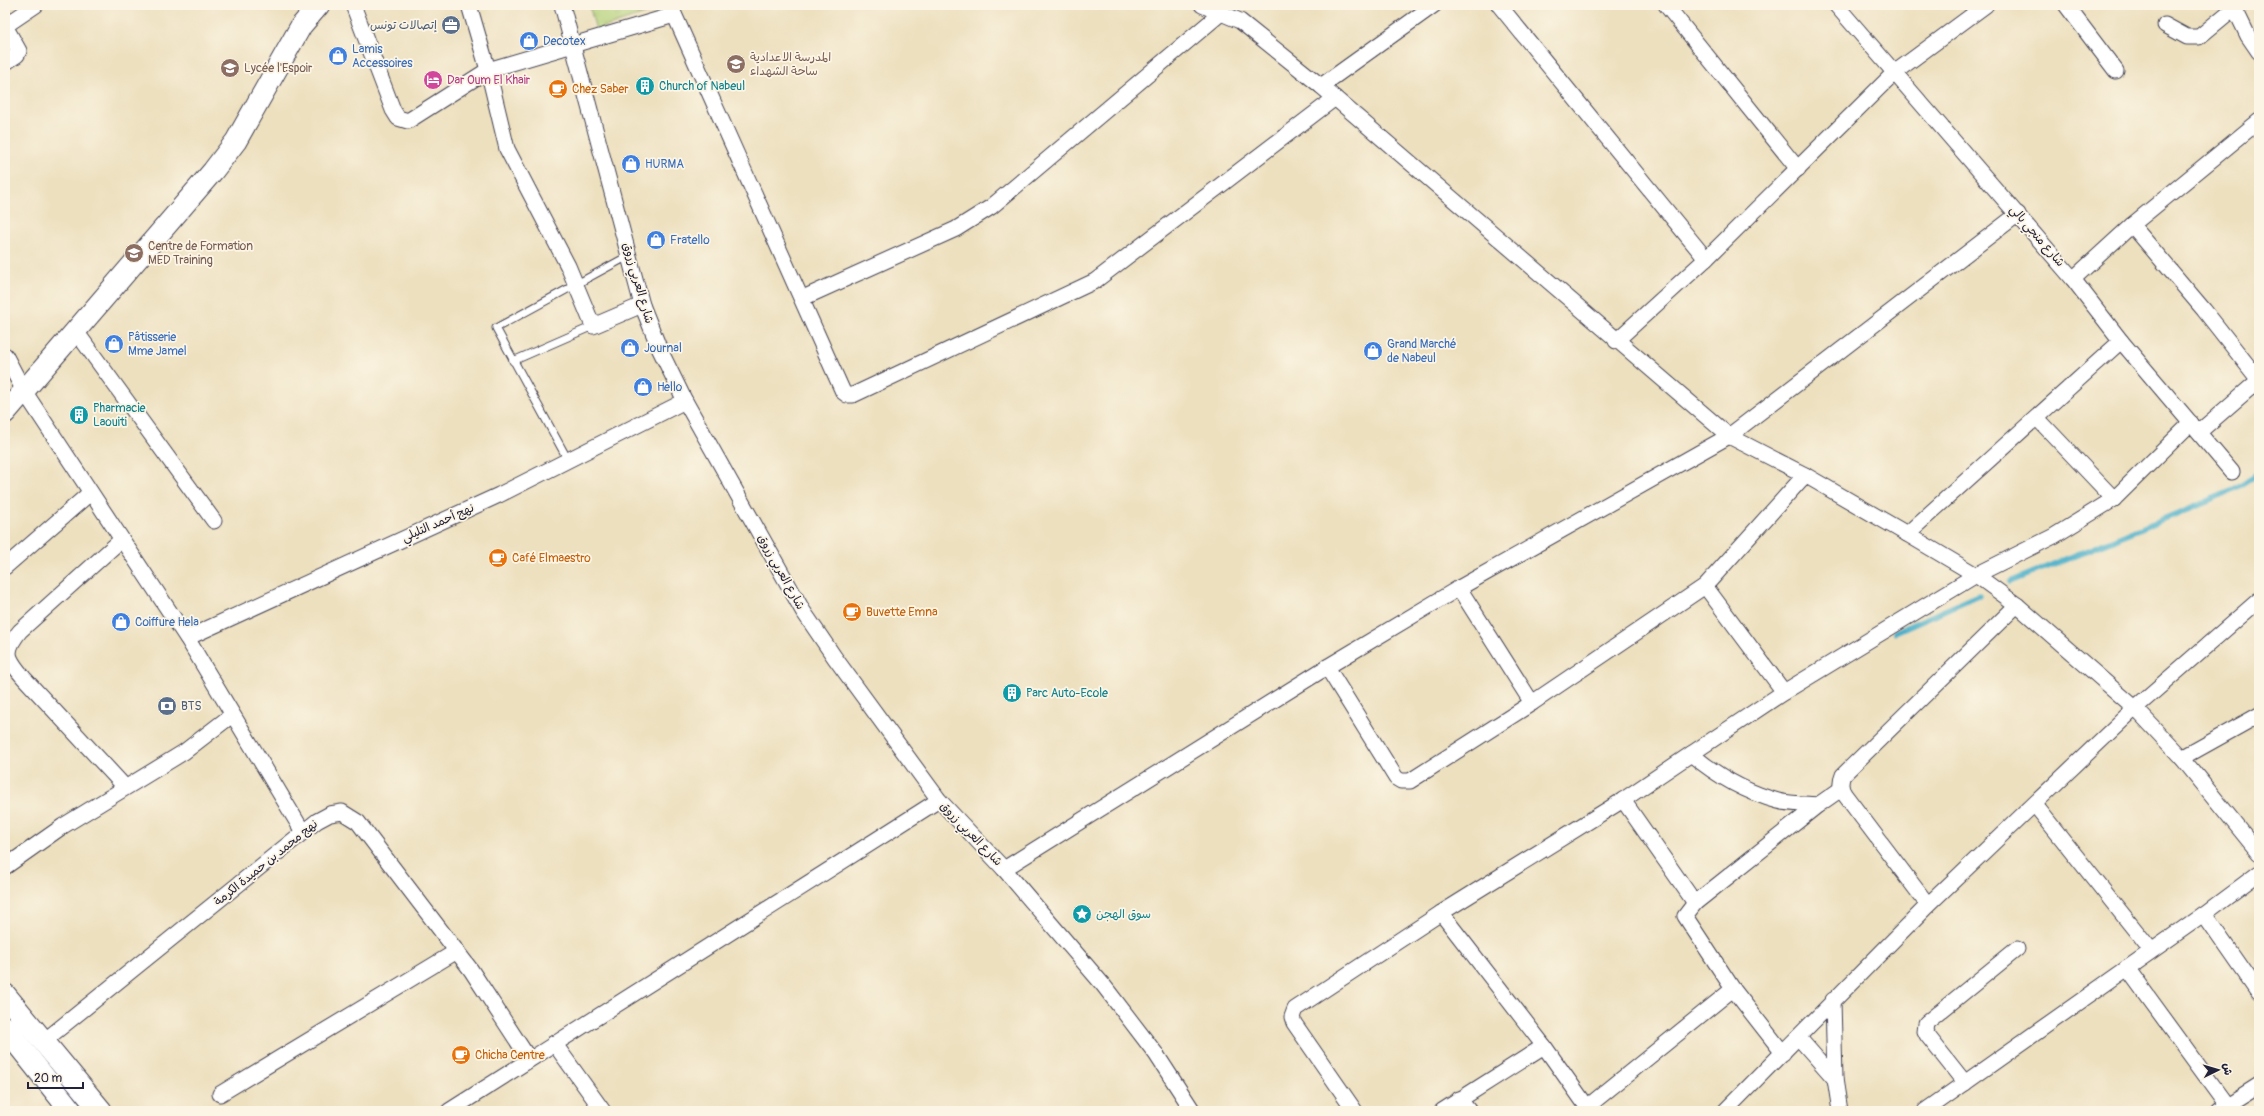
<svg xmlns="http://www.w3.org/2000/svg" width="2264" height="1116" font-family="Pangolin,'Playpen Sans Arabic',sans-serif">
  <defs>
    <pattern id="park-tufts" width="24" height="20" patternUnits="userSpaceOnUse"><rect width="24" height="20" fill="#b1cf76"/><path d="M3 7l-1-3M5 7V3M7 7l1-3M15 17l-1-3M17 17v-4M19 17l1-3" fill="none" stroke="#98b167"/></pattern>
  </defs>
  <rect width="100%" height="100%" fill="#fcf5e5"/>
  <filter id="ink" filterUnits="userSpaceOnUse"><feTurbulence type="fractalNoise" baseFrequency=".025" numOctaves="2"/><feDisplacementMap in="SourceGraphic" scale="8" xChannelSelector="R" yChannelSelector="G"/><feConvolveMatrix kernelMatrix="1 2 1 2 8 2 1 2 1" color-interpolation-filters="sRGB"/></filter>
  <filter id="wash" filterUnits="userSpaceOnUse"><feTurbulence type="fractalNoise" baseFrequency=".012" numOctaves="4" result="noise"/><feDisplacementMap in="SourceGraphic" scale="16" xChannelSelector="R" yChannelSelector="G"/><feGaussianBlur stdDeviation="0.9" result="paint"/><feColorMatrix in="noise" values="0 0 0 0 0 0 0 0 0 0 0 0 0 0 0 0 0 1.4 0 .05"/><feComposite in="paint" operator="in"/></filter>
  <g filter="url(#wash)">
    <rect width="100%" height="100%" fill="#ede0bf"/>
    <!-- park -->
    <polygon fill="url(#park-tufts)" stroke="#6a7858" points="589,5 654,5 656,10 596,30"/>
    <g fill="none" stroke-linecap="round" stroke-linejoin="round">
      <!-- stream -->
      <g stroke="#4bb0ca" stroke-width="5.5">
        <polyline points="2010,582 2236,489 2259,473"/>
        <polyline points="1895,632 1979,595"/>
      </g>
    </g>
  </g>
  <g filter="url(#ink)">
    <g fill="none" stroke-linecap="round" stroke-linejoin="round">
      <!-- lane casing -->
      <g stroke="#403e4f" stroke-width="9">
        <g id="lane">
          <polyline points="513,361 593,326"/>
          <polyline points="568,460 496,328 630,255"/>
        </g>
      </g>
      <!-- street casing -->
      <g stroke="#403e4f" stroke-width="17">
        <g id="street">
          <polyline points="353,5 393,110 398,118 408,121 488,70 674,15"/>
          <polyline points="469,5 488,70 507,149 568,266 593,326 642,305"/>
          <polyline points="562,5 642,305 660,350 685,401 803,611 835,658 939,800 1004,869 1104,986 1156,1054 1193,1111"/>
          <polyline points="670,5 843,392 847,395 853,395 1095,281 1335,98"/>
          <polyline points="1202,5 1240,21 1321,86 1729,436 1805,475 1907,534 1976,575 2017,605 2135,708 2182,758 2259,853"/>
          <polyline points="1499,5 1706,259"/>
          <polyline points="1666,5 1798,169"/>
          <polyline points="1836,5 2073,279 2121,341 2232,472"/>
          <polyline points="2066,5 2116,71"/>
          <polyline points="2233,5 2248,36 2259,52"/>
          <polyline points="2165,25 2187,37 2199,37 2234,8"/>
          <polyline points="5,26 19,51 17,55 5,63"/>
          <polyline points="5,26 36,5"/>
          <polyline points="1321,86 1434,5"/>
          <polyline points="2132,225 2204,310 2259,380 2199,432"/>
          <polyline points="2073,279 2132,225 2259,121"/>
          <polyline points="803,298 956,229 991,207 1221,13"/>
          <polyline points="75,330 214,521"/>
          <polyline points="1616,341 1706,259 1894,73 1986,5"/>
          <polyline points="5,355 24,391 187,638 303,832"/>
          <polyline points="2037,418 2114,499"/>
          <polyline points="1907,534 2121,341"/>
          <path d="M121 540 20 631C3 652 7 658 24 678L125 787"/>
          <polyline points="5,567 90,493"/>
          <polyline points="1705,586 1784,692 1976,575 2054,536 2114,499 2191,423"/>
          <polyline points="1459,588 1532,703"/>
          <polyline points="187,638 499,495 685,401"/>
          <polyline points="1327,667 1396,778 1401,781 1410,781 1532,703 1705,586 1805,475"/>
          <polyline points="1691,754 1784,692"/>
          <polyline points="2182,758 2259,715"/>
          <polyline points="1623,800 1695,903"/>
          <polyline points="2035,805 2151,950"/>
          <polyline points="5,867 63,826 184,752 232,715"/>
          <polyline points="1004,869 1327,667 1459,588 1729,436 2018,214"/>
          <path d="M1928 905 1845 795C1840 789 1840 782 1843 775L2017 605"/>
          <polyline points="1441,913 1544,1046 1590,1111"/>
          <polyline points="2204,914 2259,993"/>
          <polyline points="2127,968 2227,1105"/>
          <polyline points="1833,1000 1835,1079 1840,1111"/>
          <polyline points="1798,1037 1835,1079"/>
          <polyline points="44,1041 317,821 330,814 342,812 358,822 471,970 529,1059"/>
          <polyline points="554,1043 603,1111"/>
          <polyline points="1783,1053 1733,989 1685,916 1695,903 1818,805 1841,789"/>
          <polyline points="1965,1083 1927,1035 1925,1031 1926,1023 2017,949"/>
          <polyline points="220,1094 457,951"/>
          <polyline points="1459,1099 1469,1111"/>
          <polyline points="1587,1107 1733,989"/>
          <polyline points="449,1111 939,800"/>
          <path d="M1355 1111 1294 1023 1292 1017 1295 1009 1441 913 1623 800 1691 754C1716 775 1745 792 1778 801 1790 804 1805 804 1818 805"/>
          <polyline points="1442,1111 1544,1046"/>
          <polyline points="1725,1111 1928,905 2135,708 2259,600"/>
          <polyline points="1925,1111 2204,914 2259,873"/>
          <polyline points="2218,1111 2259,1085"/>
        </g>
      </g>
      <!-- secondary casing -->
      <g stroke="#403e4f" stroke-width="23">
        <polyline id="secondary" points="5,413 213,171 236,141 301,26 319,5"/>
      </g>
      <!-- primary casing -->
      <g stroke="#403e4f" stroke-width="24">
        <g id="primary">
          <polyline points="5,995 101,1111"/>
          <polyline points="5,1028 71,1111"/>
        </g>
      </g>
      <!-- lane -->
      <use href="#lane" stroke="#fff" stroke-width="7"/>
      <!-- street -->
      <use href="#street" stroke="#fff" stroke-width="15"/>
      <!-- secondary -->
      <use href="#secondary" stroke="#fff" stroke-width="21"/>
      <!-- primary -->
      <use href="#primary" stroke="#fff" stroke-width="22"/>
    </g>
  </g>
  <!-- icons -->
  <defs>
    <g id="office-disc" transform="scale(1)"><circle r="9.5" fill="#5c6f8a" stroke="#fcf5e5"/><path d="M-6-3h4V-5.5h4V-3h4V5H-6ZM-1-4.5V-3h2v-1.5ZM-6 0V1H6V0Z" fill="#fff"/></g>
    <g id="shop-disc" transform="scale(1)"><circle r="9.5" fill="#3f7fe0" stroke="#fcf5e5"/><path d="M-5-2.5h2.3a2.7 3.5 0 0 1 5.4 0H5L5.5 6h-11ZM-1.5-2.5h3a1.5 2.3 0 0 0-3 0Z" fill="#fff"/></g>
    <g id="university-disc" transform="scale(1)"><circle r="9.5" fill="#8d6e63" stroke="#fcf5e5"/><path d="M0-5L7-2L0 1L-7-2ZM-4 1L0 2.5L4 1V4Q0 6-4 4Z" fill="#fff"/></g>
    <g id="hotel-disc" transform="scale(1)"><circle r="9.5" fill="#d1479c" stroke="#fcf5e5"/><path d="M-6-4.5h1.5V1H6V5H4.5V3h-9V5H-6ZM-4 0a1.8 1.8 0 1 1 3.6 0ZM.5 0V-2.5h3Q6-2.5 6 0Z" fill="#fff"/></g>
    <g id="building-disc" transform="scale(1)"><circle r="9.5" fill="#0f9aa8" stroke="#fcf5e5"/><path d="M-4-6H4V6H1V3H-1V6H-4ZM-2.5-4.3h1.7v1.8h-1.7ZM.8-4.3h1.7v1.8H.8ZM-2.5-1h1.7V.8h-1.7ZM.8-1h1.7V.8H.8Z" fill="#fff"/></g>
    <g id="cafe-disc" transform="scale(1)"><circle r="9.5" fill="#e8710a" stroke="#fcf5e5"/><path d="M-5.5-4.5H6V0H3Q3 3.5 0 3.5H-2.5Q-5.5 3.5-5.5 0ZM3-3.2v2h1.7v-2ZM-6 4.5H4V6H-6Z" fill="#fff"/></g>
    <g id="bank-disc" transform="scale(1)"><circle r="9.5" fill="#5c6f8a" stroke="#fcf5e5"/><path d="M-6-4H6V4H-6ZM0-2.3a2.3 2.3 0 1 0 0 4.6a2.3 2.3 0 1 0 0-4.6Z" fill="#fff"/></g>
    <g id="sight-disc" transform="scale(1)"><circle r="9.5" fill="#0f9aa8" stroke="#fcf5e5"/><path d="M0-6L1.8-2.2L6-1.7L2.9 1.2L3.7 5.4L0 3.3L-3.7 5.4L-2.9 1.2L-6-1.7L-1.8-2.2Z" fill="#fff"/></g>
  </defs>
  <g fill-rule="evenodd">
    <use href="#office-disc" x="451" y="25"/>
    <use href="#shop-disc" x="529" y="41"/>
    <use href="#shop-disc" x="338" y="56"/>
    <use href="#university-disc" x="736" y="64"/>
    <use href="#university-disc" x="230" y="68"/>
    <use href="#hotel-disc" x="433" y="80"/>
    <use href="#building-disc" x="645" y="86"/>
    <use href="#cafe-disc" x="558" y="89"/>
    <use href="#shop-disc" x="631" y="164"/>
    <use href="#shop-disc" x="656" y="240"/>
    <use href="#university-disc" x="134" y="253"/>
    <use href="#shop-disc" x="114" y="344"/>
    <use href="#shop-disc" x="630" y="348"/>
    <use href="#shop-disc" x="1373" y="351"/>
    <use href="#shop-disc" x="643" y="387"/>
    <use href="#building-disc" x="79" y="415"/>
    <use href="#cafe-disc" x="498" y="558"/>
    <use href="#cafe-disc" x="852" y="612"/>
    <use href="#shop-disc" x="121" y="622"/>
    <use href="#building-disc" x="1012" y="693"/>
    <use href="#bank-disc" x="167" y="706"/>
    <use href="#sight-disc" x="1082" y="914"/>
    <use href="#cafe-disc" x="461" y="1055"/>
  </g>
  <g text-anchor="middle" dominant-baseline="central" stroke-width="3.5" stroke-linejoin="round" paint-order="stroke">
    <!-- service labels -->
    <g font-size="12" fill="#4e5e75" stroke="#fcf5e5" text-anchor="end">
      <text x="437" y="25">إتصالات تونس</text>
      <text x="181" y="706" text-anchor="start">BTS</text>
    </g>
    <!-- shop labels -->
    <g font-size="12" fill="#366cbe" stroke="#fcf5e5" text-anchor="start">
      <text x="543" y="41">Decotex</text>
      <text x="352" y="49">Lamis<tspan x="352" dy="14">Accessoires</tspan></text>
      <text x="645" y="164">HURMA</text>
      <text x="670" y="240">Fratello</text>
      <text x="128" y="337">Pâtisserie<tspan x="128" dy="14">Mme Jamel</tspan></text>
      <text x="1387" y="344">Grand Marché<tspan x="1387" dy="14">de Nabeul</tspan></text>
      <text x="644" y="348">Journal</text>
      <text x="657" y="387">Hello</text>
      <text x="135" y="622">Coiffure Hela</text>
    </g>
    <!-- education labels -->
    <g font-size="12" fill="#785e54" stroke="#fcf5e5" text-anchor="start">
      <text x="750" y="57">المدرسة الاعدادية<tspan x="750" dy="14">ساحة الشهداء</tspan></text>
      <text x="244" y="68">Lycée l'Espoir</text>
      <text x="148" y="246">Centre de Formation<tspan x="148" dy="14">MED Training</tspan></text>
    </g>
    <!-- hotel labels -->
    <g font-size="12" fill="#b23c85" stroke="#fcf5e5" text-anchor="start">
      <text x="447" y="80">Dar Oum El Khair</text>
    </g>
    <!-- culture labels -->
    <g font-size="12" fill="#0d838f" stroke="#fcf5e5" text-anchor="start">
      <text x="659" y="86">Church of Nabeul</text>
      <text x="93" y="408">Pharmacie<tspan x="93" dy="14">Laouiti</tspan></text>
      <text x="1026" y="693">Parc Auto-Ecole</text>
      <text x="1096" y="914">سوق الهجن</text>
    </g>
    <!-- food labels -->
    <g font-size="12" fill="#c56008" stroke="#fcf5e5" text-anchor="start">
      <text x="572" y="89">Chez Saber</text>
      <text x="512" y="558">Café Elmaestro</text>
      <text x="866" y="612">Buvette Emna</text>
      <text x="475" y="1055">Chicha Centre</text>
    </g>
    <!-- street labels -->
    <g font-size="12" fill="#22223b" stroke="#fcf5e5">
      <text transform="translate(2037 236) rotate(49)">شارع منجي بالي</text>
      <text transform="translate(638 283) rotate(74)">شارع العربي زروق</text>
      <text transform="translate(438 523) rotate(-24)">نهج أحمد التليلي</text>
      <text transform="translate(781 572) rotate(61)">شارع العربي زروق</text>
      <text transform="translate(971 834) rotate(46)">شارع العربي زروق</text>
      <text transform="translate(266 863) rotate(-39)">نهج محمد بن حميدة الكرمة</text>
    </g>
  </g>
  <!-- margin -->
  <rect width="2264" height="1116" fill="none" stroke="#fcf5e5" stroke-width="20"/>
  <!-- north arrow -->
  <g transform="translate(2218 1070) rotate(85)" stroke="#fcf5e5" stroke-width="3" paint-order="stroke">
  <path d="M0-3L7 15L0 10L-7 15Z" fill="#22223b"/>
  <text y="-6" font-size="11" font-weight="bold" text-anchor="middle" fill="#22223b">ش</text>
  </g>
  <!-- scale -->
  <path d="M28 1082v6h55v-6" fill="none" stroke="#22223b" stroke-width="2"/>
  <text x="34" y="1082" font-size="12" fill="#22223b" stroke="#fcf5e5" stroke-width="3" paint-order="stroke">20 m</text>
</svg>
